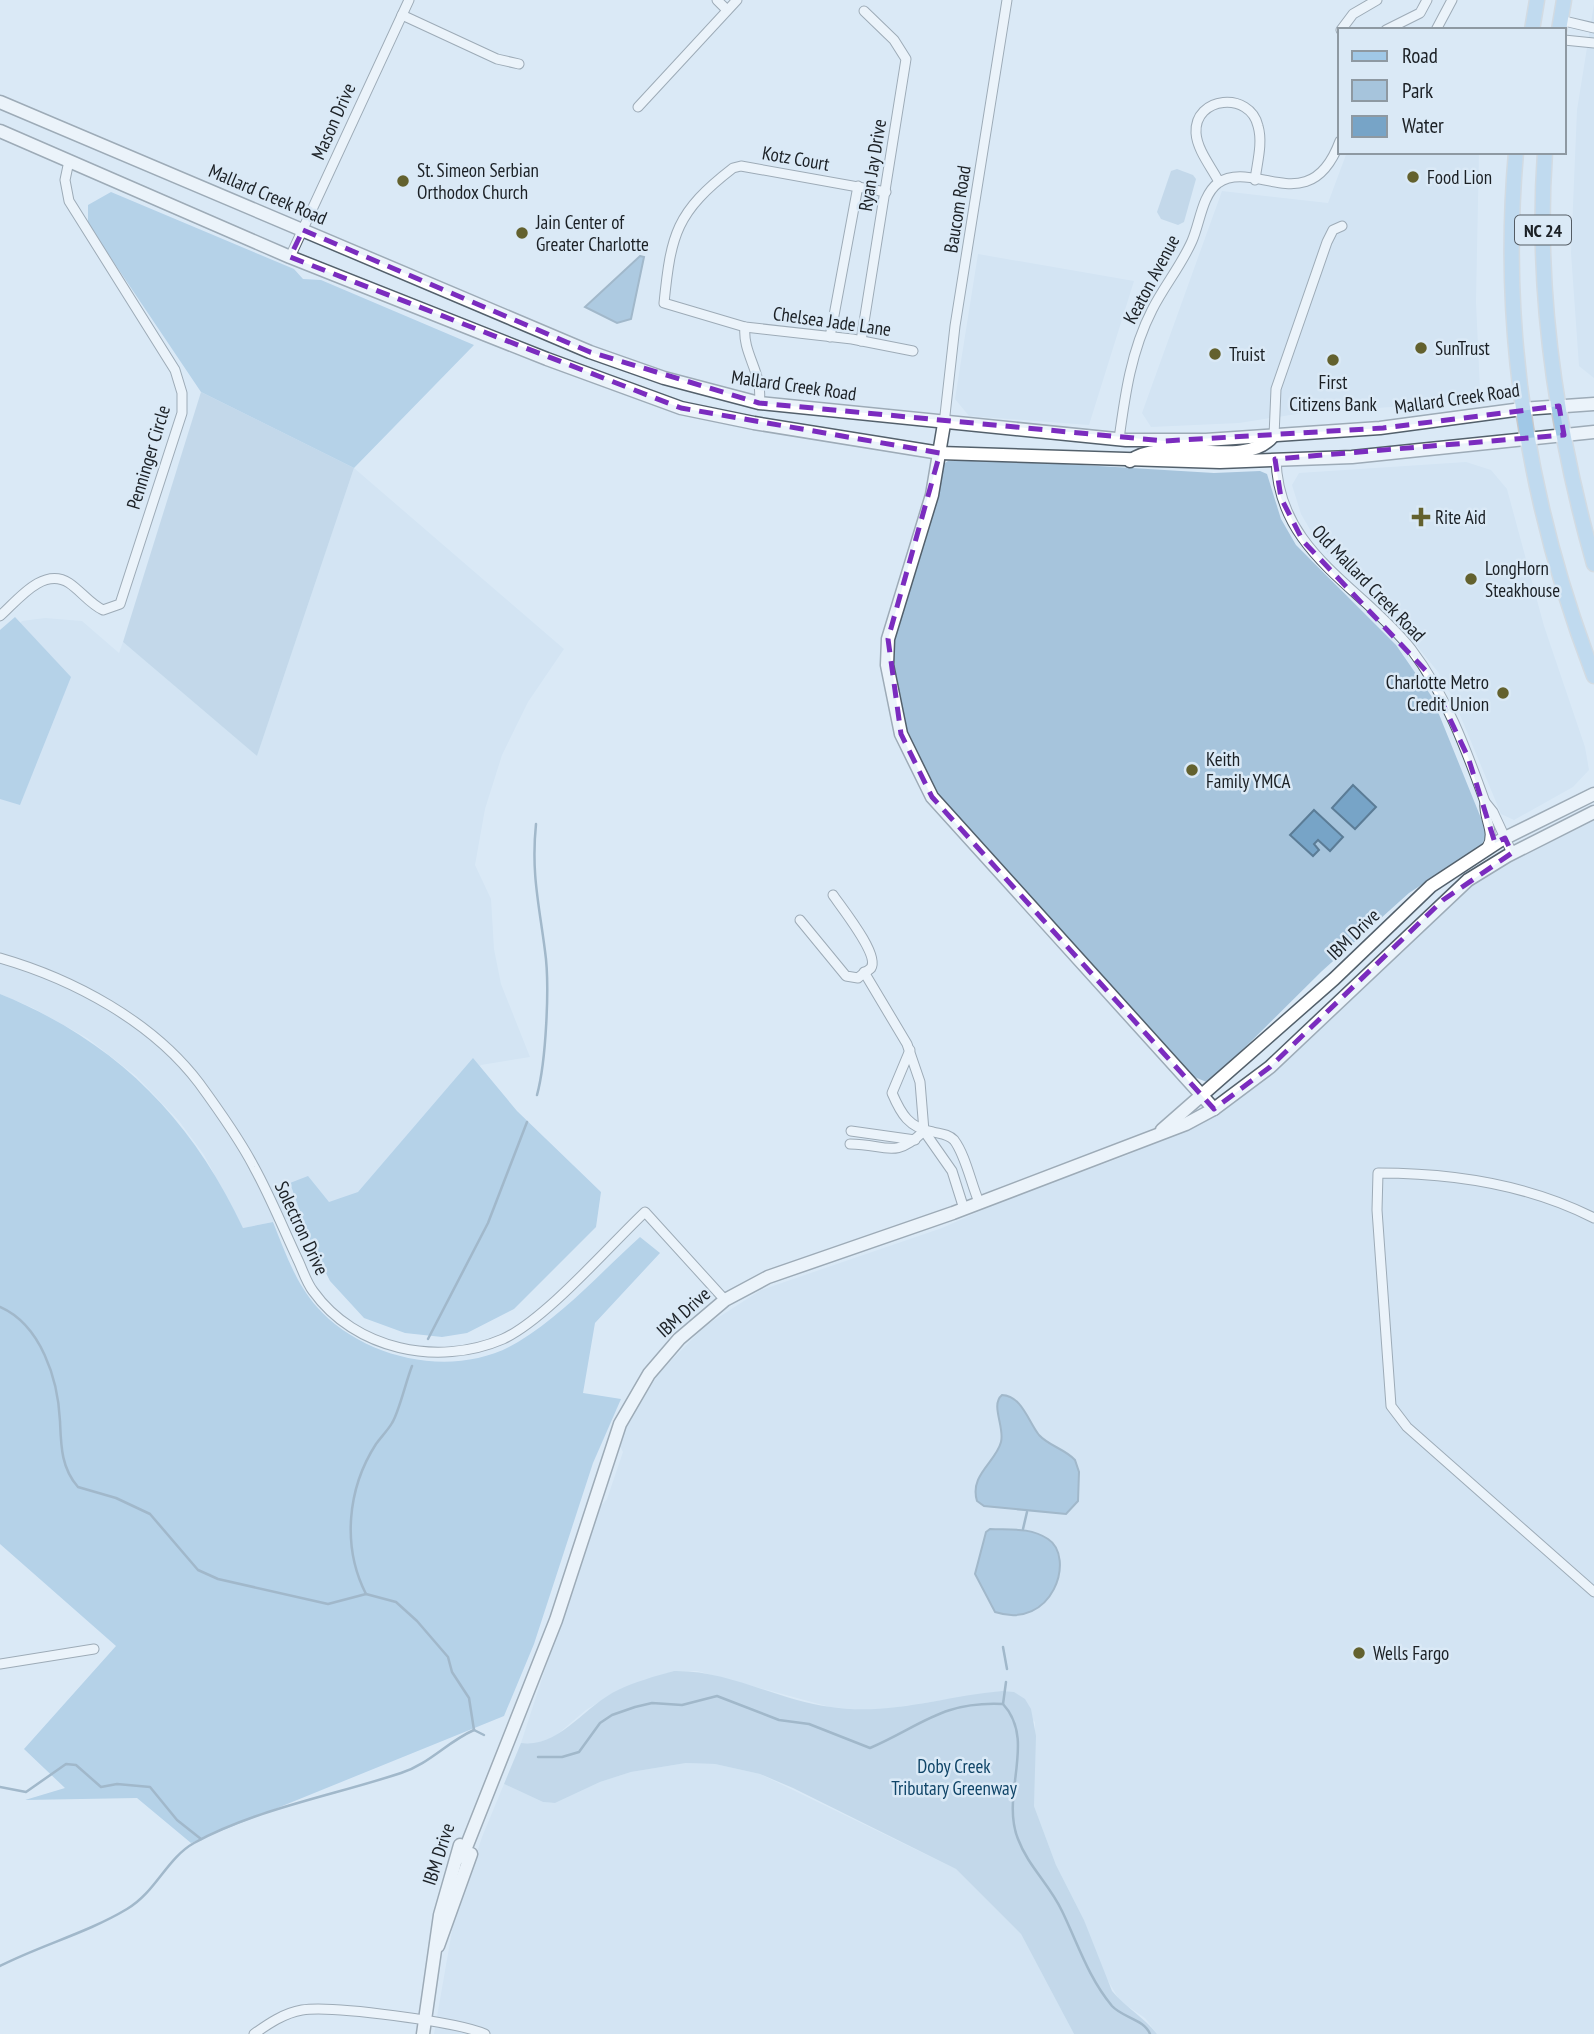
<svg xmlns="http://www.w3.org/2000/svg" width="1594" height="2034" font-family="'PT Sans Narrow',sans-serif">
  <rect width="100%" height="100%" fill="#dae9f6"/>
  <!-- built -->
  <g fill="#c9def0">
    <polygon points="1594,4 1594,378 1579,366 1571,253 1577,110"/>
    <polygon points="1347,152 1479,152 1476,302 1480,390 1465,402 1303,413 1239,423 1151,427 1142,413 1222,191 1328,203"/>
    <polygon points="978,254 1134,281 1089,425 969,416 955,399"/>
    <polygon points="1466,462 1491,470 1507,489 1544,626 1585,747 1589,770 1573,787 1514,820 1501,814 1453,698 1438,672 1387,609 1319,545 1301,514 1292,485 1299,473"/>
    <polygon points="354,468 564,649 528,702 502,755 485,809 475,865 491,899 494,949 501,984 530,1057 481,1065 362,1204 243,1228 204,1155 179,1121 136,1076 87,1038 33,1008 0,994 0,643 22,621 45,618 82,621 119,653 123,642 257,756"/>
    <polygon points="1594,821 1594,2034 1157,2034 1145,2018 1120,2001 1101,1969 1084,1920 1056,1865 1034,1806 1035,1722 1002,1691 872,1711 830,1707 697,1671 674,1671 617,1691 586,1710 553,1738 532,1744 521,1743 597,1510 607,1499 623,1452 619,1444 628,1423 659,1373 705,1326 761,1290 942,1228 1007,1199 1128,1155 1203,1119 1265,1078 1462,892 1508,863"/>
    <polygon points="686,1763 715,1764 760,1774 956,1869 1021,1934 1074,2034 434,2034 453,1925 482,1837 504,1784 543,1802 555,1803 600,1782 631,1772"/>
  </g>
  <!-- green -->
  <g fill="#a6c4dc">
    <polygon points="1177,169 1193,175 1196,179 1184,222 1178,225 1161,219 1157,212 1171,171"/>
    <polygon points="201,392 354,468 257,756 123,642"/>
    <path d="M999 460 1214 473 1260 471 1267 474 1281 519 1296 545 1396 645 1432 697 1487 833 1482 845 1409 893 1322 971 1209 1083 1192 1076 938 796C918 763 893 716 892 677 891 614 925 527 942 465L948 461Z"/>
    <path d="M674 1671C729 1670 777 1700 831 1707 889 1716 945 1696 1002 1691L1014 1692 1025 1699 1031 1709 1036 1736 1034 1806 1056 1865 1084 1920 1112 1991C1126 2008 1144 2017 1157 2034H1074L1021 1934 956 1869 793 1788 760 1774 715 1764 686 1763 631 1772 600 1782 555 1803 543 1802 504 1784 521 1743C560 1748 584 1706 618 1690 635 1682 655 1676 674 1671Z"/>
  </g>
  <!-- forest -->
  <g fill="#87b5d8">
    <polygon points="111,192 294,269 303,279 321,280 474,345 354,468 201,392 88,224 88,205"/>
    <polygon points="15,617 71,677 20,805 0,799 0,630"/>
    <path d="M0 994C115 1041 190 1116 243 1228L273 1222C285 1252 295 1282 317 1307 364 1360 456 1380 518 1342 563 1315 601 1272 640 1237L660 1253 595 1323 583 1393 621 1399 593 1463 534 1644 504 1716 191 1843 137 1798 25 1800 65 1788 24 1749 116 1646 0 1544Z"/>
    <polygon points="473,1058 517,1111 601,1192 596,1227 514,1309 467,1333 442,1337 405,1333 364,1318 330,1281 312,1245 290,1183 308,1176 329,1202 358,1192"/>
  </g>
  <!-- water -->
  <g fill="#77a4c7" stroke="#5b7c96" stroke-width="2">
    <polygon points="640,256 644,257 631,319 617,323 585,307"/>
    <polygon points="1353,785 1376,807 1355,829 1332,808"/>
    <polygon points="1314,810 1343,837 1330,851 1318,840 1314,844 1319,850 1313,856 1290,835"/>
    <path d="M1002 1395C1022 1396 1028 1421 1039 1435 1049 1446 1065 1449 1075 1460L1079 1472 1078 1501 1066 1514 984 1506 977 1501C969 1475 996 1462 1001 1442 1005 1427 990 1405 1002 1395Z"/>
    <path d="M990 1529C1010 1530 1030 1527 1048 1539 1076 1557 1053 1631 995 1612L975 1574 986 1532Z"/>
  </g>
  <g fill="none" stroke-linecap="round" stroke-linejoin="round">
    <!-- stream -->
    <g stroke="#5b7c96" stroke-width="2.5">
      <path d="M536 824C531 873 539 904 545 951 550 985 546 1062 537 1095"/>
      <path d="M0 1307C41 1325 58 1379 60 1421 61 1445 61 1468 78 1487L116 1498 150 1514 198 1570 218 1579 328 1604 366 1594 396 1602 417 1621 448 1657 452 1672 469 1698 474 1730"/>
      <polyline points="428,1339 488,1223 527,1122"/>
      <polyline points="1023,1529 1027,1512"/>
      <path d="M366 1594C342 1547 347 1489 376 1444 381 1437 388 1430 392 1423 399 1412 406 1381 412 1366"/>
      <polyline points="1003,1647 1007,1669"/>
      <polyline points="1003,1704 1006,1682"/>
      <polyline points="474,1730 484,1735"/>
      <path d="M538 1757H562L579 1752 600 1723 612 1715 635 1707 652 1703 682 1705 717 1696 779 1720 809 1724 870 1748C921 1726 942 1701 1003 1704 1037 1741 1000 1794 1018 1839 1028 1866 1050 1885 1062 1911 1078 1944 1088 1977 1112 2006 1123 2018 1144 2019 1150 2034"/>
      <polyline points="0,1787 26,1792 66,1764 76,1765 101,1787 117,1784 150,1787 177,1820 201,1839"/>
      <path d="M0 1966C41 1945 87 1933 127 1909 155 1893 167 1858 194 1843 256 1809 335 1795 401 1773 429 1764 447 1742 474 1730"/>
    </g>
    <!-- street casing -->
    <g stroke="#53606b" stroke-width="11">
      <g id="street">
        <polyline points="717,0 727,10"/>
        <polyline points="402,15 497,59 519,64"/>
        <polyline points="1560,20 1594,28"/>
        <polyline points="1341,30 1353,14 1377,0"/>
        <polyline points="1386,30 1420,13 1427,0"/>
        <polyline points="1436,30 1452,0"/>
        <polyline points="1564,40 1594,43"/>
        <polyline points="638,107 737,0"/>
        <path d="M1219 182C1212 168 1197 150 1196 133 1194 96 1250 91 1258 126 1263 143 1257 163 1255 180"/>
        <path d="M886 192 741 166 733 168C676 212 671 234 664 303L745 327 852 339 913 351"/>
        <polyline points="290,257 409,0"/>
        <path d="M745 327C742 354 764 374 759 403"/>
        <polyline points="830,337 858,186"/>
        <polyline points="861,341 906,59 894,40 864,11"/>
        <polyline points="944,424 955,326 1007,0"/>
        <polyline points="1274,436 1276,389 1327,242 1333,230 1342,226"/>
        <path d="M1119 439C1125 395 1131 351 1152 310 1164 286 1181 266 1192 241 1200 223 1202 195 1218 183 1254 158 1310 222 1340 141"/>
        <path d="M1276 459C1278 552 1360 585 1411 649 1446 695 1466 749 1485 802L1493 812 1512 853"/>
        <path d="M0 616C17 601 43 566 69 583 81 591 90 604 103 610L120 604 182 413V393L175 370 69 201 65 180 69 161"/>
        <path d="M1485 802C1483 819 1496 832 1487 847"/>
        <path d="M800 920 846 976 858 978C862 974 868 971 871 968 880 955 841 907 833 895"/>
        <path d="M0 958C73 979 152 1021 199 1083 218 1109 239 1138 254 1167 270 1196 283 1228 297 1258 302 1268 306 1282 313 1291 355 1350 438 1367 503 1339 545 1320 609 1246 645 1212L725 1300"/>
        <polyline points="864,972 907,1044 920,1082 924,1131 952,1171 964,1209"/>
        <path d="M910 1050 892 1093C901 1114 909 1128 933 1132 941 1134 948 1134 954 1140 966 1156 971 1184 979 1202"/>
        <polyline points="851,1131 915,1140"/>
        <path d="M850 1144C886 1144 894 1160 924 1131"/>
        <path d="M1594 1218C1527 1184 1453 1173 1378 1173L1377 1210 1391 1406 1407 1427 1594 1592"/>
        <polyline points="0,1664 94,1649"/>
        <path d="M254 2034C268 2024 284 2013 302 2010 331 2005 458 2022 485 2034"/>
      </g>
    </g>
    <!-- secondary casing -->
    <g stroke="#53606b" stroke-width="15">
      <g id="secondary">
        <polyline points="0,102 590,352 664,378 759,403 1126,440 1206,440 1380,428 1522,409 1594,404"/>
        <polyline points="0,131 290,257 547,359 681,408 754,423 940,453 1220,462 1352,457 1594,432"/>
        <polyline points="944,424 932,495 888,639 887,665 901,734 932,797 1214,1109"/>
        <path d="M1130 461C1164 435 1245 471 1273 436"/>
        <polyline points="1162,1130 1334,979 1431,886 1501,840 1594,794"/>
        <polyline points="468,1861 464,1857 465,1850 556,1620 620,1424 649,1374 679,1339 725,1300 768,1277 953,1213 1186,1124 1214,1109 1270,1067 1468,880 1507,856 1594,812"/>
        <polyline points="438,1946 471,1854"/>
        <polyline points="423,2034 440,1915 460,1845"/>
      </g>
    </g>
    <!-- primary casing -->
    <g stroke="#c8c9cb" stroke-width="17">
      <g id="primary">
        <polyline points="1532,30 1537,0"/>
        <polyline points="1559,30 1564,0"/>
        <path d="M1516 152C1500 332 1529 508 1594 676"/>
        <path d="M1545 152C1535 292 1556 430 1594 564"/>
      </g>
    </g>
    <!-- street -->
    <use href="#street" stroke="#fff" stroke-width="9"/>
    <!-- secondary -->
    <use href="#secondary" stroke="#fff" stroke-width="12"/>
    <!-- primary -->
    <use href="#primary" stroke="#a0c8e7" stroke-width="14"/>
  </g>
  <!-- marked area -->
  <path d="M0 0H1594V2034H0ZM303 230 590 352 759 403 1165 441 1383 428 1559 406 1564 435 1275 459 1281 498 1303 541 1428 673 1468 757 1495 843 1505 838 1512 853 1443 900 1270 1067 1214 1109 932 797 901 734 888 639 940 453 681 408 290 257Z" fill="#dae9f6" fill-opacity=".55" fill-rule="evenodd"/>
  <path fill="none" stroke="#7b2cbf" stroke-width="5" stroke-dasharray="14 9" stroke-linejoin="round" d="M303 230 590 352 759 403 1165 441 1383 428 1559 406 1564 435 1275 459 1281 498 1303 541 1428 673 1468 757 1495 843 1505 838 1512 853 1443 900 1270 1067 1214 1109 932 797 901 734 888 639 940 453 681 408 290 257Z"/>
  <!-- markers -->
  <g fill="#63612e" stroke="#dae9f6" stroke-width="2.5">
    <circle cx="1413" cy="177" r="7"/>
    <circle cx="403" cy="181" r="7"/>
    <circle cx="522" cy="233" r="7"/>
    <circle cx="1421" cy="348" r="7"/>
    <circle cx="1215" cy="354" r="7"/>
    <circle cx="1333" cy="360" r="7"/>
    <path d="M1417.5 506.5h7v7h7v7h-7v7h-7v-7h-7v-7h7z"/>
    <circle cx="1471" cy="579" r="7"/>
    <circle cx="1503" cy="693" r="7"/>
    <circle cx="1192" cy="770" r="7"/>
    <circle cx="1359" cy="1653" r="7"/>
  </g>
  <g text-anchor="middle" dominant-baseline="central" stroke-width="5" stroke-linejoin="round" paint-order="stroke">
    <!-- shield labels -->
    <rect fill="#dae9f6" stroke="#545c64" stroke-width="2" x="1515" y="215.5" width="56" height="29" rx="5"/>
    <g font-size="18" font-weight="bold" fill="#1b2025">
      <text x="1543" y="230">NC 24</text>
    </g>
    <!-- street labels -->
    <g font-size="19" fill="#1b2025" stroke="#dae9f6">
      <text transform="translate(333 121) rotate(-66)">Mason Drive</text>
      <text transform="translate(796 158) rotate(10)">Kotz Court</text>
      <text transform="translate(872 165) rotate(-81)">Ryan Jay Drive</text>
      <text transform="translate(268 194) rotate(23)">Mallard Creek Road</text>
      <text transform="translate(957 209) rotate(-81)">Baucom Road</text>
      <text transform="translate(1151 279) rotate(-62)">Keaton Avenue</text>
      <text transform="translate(832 321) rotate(8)">Chelsea Jade Lane</text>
      <text transform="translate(794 385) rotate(8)">Mallard Creek Road</text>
      <text transform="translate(1457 398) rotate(-8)">Mallard Creek Road</text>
      <text transform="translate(148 457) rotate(-73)">Penninger Circle</text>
      <text transform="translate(1369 583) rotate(46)">Old Mallard Creek Road</text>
      <text transform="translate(1353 934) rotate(-44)">IBM Drive</text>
      <text transform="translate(302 1228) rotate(65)">Solectron Drive</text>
      <text transform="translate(683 1312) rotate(-42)">IBM Drive</text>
      <text transform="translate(438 1854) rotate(-72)">IBM Drive</text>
    </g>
    <!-- poi labels -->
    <g font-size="19" fill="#1b2025" stroke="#dae9f6" text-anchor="start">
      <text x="417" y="170">St. Simeon Serbian<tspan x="417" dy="22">Orthodox Church</tspan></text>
      <text x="1427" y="177">Food Lion</text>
      <text x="536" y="222">Jain Center of<tspan x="536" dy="22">Greater Charlotte</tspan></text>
      <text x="1435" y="348">SunTrust</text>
      <text x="1229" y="354">Truist</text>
      <text x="1333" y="382" text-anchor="middle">First<tspan x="1333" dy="22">Citizens Bank</tspan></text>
      <text x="1435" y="517">Rite Aid</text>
      <text x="1485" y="568">LongHorn<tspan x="1485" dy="22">Steakhouse</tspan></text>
      <text x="1489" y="682" text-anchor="end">Charlotte Metro<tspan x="1489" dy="22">Credit Union</tspan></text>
      <text x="1206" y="759">Keith<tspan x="1206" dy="22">Family YMCA</tspan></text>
      <text x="1373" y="1653">Wells Fargo</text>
    </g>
    <!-- park labels -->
    <g font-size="19" fill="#104568" stroke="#dae9f6">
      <text x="954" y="1766">Doby Creek<tspan x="954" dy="22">Tributary Greenway</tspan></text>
    </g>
  </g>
  <!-- legend -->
  <rect x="1338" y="28" width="228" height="126" fill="#dae9f6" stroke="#8e99a2" stroke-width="2"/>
  <rect x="1352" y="51" width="35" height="10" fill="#a0c8e7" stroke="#8e99a2" stroke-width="2"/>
  <text x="1402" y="63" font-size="21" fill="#1b2025">Road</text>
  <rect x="1352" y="80" width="35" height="21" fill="#a6c4dc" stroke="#8e99a2" stroke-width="2"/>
  <text x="1402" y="98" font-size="21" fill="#1b2025">Park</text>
  <rect x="1352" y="116" width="35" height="21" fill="#77a4c7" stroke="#8e99a2" stroke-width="2"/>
  <text x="1402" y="133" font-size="21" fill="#1b2025">Water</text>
</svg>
